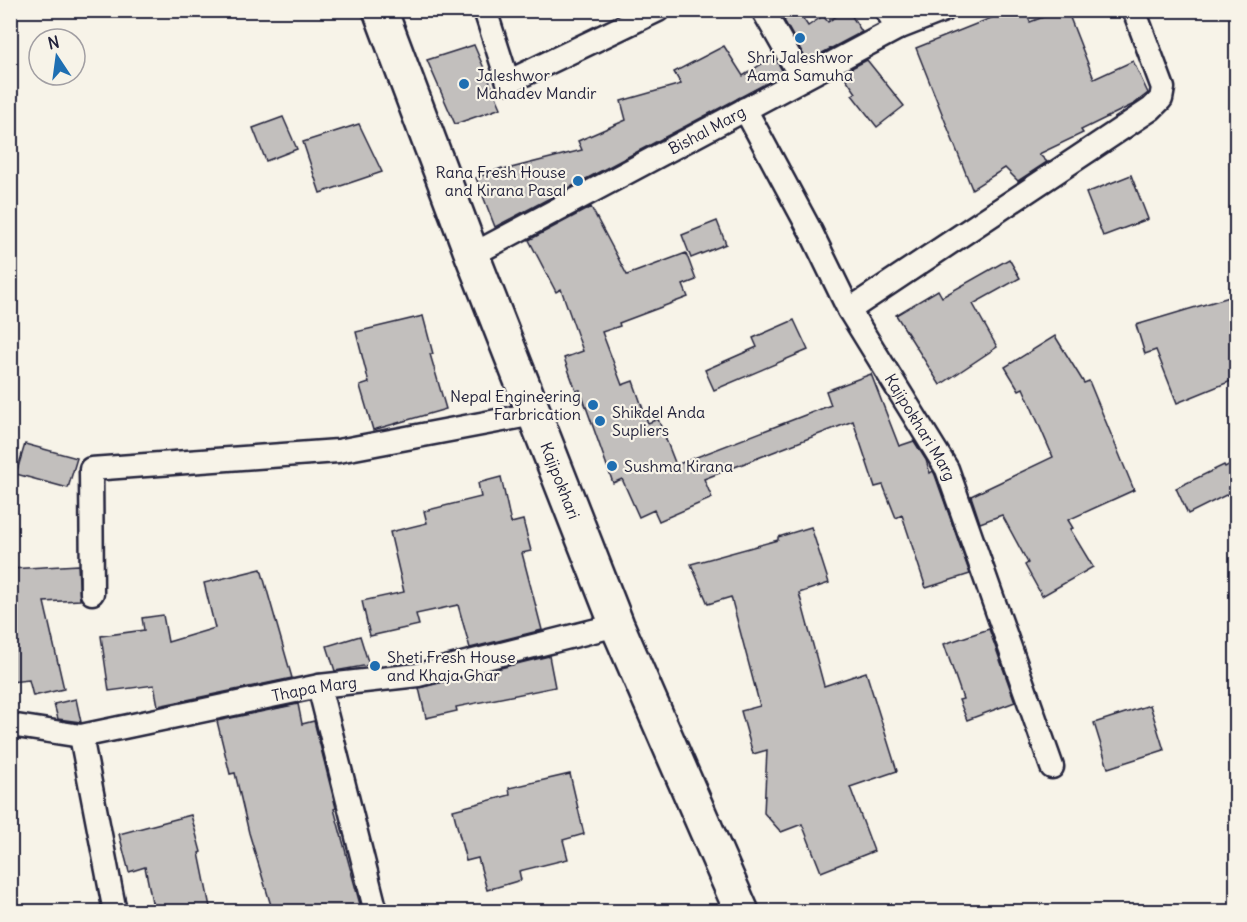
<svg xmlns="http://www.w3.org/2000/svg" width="1247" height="922" font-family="Delius,sans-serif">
  <rect width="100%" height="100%" fill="#f7f3e8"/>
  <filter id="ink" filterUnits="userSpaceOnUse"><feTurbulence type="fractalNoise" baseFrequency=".0167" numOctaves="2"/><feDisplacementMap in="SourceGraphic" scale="12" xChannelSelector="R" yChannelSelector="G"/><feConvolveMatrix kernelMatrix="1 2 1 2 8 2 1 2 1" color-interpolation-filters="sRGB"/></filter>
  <g filter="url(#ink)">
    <!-- building -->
    <g fill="#c2bfbd" stroke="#22223b" stroke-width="1.5">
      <polygon points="845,10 848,10 862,32 807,61 784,20 798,11 808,26 823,16 828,22"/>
      <polygon points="1011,10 1025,10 1030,22 1062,10 1067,10 1094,79 1133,61 1148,93 1134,104 1081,130 1083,133 1039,154 1047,162 1018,181 1005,168 972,189 916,48"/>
      <polygon points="474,45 501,108 455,124 427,60"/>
      <polygon points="724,46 743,76 774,56 784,74 495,227 476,178 502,168 503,170 582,150 578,141 626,120 621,101 681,84 674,72"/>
      <polygon points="867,60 904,106 877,127 852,95 856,93 842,73"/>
      <polygon points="283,117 297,149 266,161 253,128"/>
      <polygon points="359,124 382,172 320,193 303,142"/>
      <polygon points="1131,175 1148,219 1103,236 1086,193"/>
      <polygon points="591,207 627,275 686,253 696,280 683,285 688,297 619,323 620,326 602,332 622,385 633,381 648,423 658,419 676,465 831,405 826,391 871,374 899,446 914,441 926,460 930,473 933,471 935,475 970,574 926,588 902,515 896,518 883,485 875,487 853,421 704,479 712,498 659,521 654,510 639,517 622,479 613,483 580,390 576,391 564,358 583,351 561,289 556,292 529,240"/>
      <polygon points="717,221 726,244 691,258 682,235"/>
      <polygon points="1009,259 1020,278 973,304 997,347 940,385 896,315 938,290 942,297"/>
      <polygon points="1236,295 1236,379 1177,403 1156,350 1145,354 1136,325"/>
      <polygon points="423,316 433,354 430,354 446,409 373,430 360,386 369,383 356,332"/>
      <polygon points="794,320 808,350 714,390 705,370 757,347 753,338"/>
      <polygon points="1055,336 1084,383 1089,381 1134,490 1068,520 1073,528 1070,529 1093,567 1042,596 1025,565 1028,563 1002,515 980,523 971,496 1053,457 1023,388 1019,390 1005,367"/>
      <polygon points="25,444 77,458 68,488 16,474"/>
      <polygon points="1236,461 1236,490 1188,514 1176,488 1224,465 1225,467"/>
      <polygon points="501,477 511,523 523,520 531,551 522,553 542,630 470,648 458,605 416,614 419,625 370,636 362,601 404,592 390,532 427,523 424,511 481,497 478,483"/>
      <polygon points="811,527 829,583 799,593 824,686 866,672 897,771 850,787 874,851 821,872 802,824 781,832 764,813 767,750 753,754 741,711 760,706 731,597 708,604 691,564 778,540 778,537"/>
      <polygon points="78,565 80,600 44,602 64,689 33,696 29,680 10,682 10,569"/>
      <polygon points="261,569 292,678 158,706 154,685 109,691 101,636 144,630 142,618 163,615 168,642 215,628 204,583"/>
      <polygon points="989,629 1015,702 967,720 959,700 963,699 944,644"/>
      <polygon points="360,636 369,665 335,671 327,646"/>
      <polygon points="549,656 555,687 456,707 457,711 426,718 419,688"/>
      <polygon points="76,699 81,722 58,719 54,704"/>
      <polygon points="298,704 302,724 314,721 336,808 334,809 361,908 345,912 273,912 249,833 235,773 230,774 217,721"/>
      <polygon points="1150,705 1164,750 1108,768 1094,723"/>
      <polygon points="570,774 584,834 563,840 568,859 519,871 521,880 487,890 478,858 466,861 453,810 510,795 509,788"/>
      <polygon points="191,815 201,852 199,853 211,912 154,912 145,867 129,872 119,834"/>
    </g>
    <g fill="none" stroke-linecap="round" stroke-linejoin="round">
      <!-- street casing -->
      <g stroke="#22223b" stroke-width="27">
        <g id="street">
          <polyline points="485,10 508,82 658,10"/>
          <polyline points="763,10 802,79"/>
          <polyline points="886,10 898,28"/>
          <path id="s1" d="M745 109 811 232 849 310 947 469 1052 767"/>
          <path id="s2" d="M472 255 898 28 944 10"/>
          <polyline points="849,310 1151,109 1161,99 1163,88 1134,10"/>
          <polyline points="92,593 91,469 338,451 534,414"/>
          <polyline points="319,686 376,912"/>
          <path id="s3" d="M10 725 81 736 319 686 418 675 617 625"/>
          <polyline points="81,736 115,912"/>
        </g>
      </g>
      <!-- primary casing -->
      <g stroke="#22223b" stroke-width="38">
        <g id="primary">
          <path id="s4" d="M380 10 472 255 617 625 742 912"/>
        </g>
      </g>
      <!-- street -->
      <use href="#street" stroke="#f7f3e8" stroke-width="22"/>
      <!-- primary -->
      <use href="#primary" stroke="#f7f3e8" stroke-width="33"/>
    </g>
  </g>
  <!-- markers -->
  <g fill="#1f6fb2" stroke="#f7f3e8" stroke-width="2">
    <circle cx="800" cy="38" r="6"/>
    <circle cx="464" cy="84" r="6"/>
    <circle cx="578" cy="181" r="6"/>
    <circle cx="593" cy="405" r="6"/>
    <circle cx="600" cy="421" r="6"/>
    <circle cx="612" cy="466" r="6"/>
    <circle cx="375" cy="666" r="6"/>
  </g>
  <g text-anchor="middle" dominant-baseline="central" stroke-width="4.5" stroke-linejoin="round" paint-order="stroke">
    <!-- poi labels -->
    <g font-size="16" fill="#22223b" stroke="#f7f3e8" text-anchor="start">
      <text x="800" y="57" text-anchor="middle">Shri Jaleshwor<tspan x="800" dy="18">Aama Samuha</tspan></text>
      <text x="476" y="75">Jaleshwor<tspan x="476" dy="18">Mahadev Mandir</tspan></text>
      <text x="566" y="172" text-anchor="end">Rana Fresh House<tspan x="566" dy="18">and Kirana Pasal</tspan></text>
      <text x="581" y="396" text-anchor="end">Nepal Engineering<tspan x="581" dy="18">Farbrication</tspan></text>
      <text x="612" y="412">Shikdel Anda<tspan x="612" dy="18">Supliers</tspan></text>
      <text x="624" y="466">Sushma Kirana</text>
      <text x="387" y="657">Sheti Fresh House<tspan x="387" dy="18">and Khaja Ghar</tspan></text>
    </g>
    <!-- street labels -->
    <g font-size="16" fill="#22223b" stroke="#f7f3e8">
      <text stroke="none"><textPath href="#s2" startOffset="266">Bishal Marg</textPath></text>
      <text stroke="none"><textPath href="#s1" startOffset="364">Kajipokhari Marg</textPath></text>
      <text stroke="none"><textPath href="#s4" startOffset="504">Kajipokhari</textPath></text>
      <text stroke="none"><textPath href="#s3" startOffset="310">Thapa Marg</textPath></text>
    </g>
  </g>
  <!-- margin -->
  <rect width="1247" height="922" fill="none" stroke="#f7f3e8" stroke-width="36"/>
  <rect x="18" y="18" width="1211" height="886" fill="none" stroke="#22223b" stroke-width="2" filter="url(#ink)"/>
  <!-- north arrow -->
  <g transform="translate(57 57) rotate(347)"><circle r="28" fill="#f7f3e8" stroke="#a29fa3" stroke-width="1.5"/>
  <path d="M0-4.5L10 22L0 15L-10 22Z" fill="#1f6fb2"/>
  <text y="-9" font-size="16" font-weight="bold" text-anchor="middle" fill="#22223b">N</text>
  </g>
</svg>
